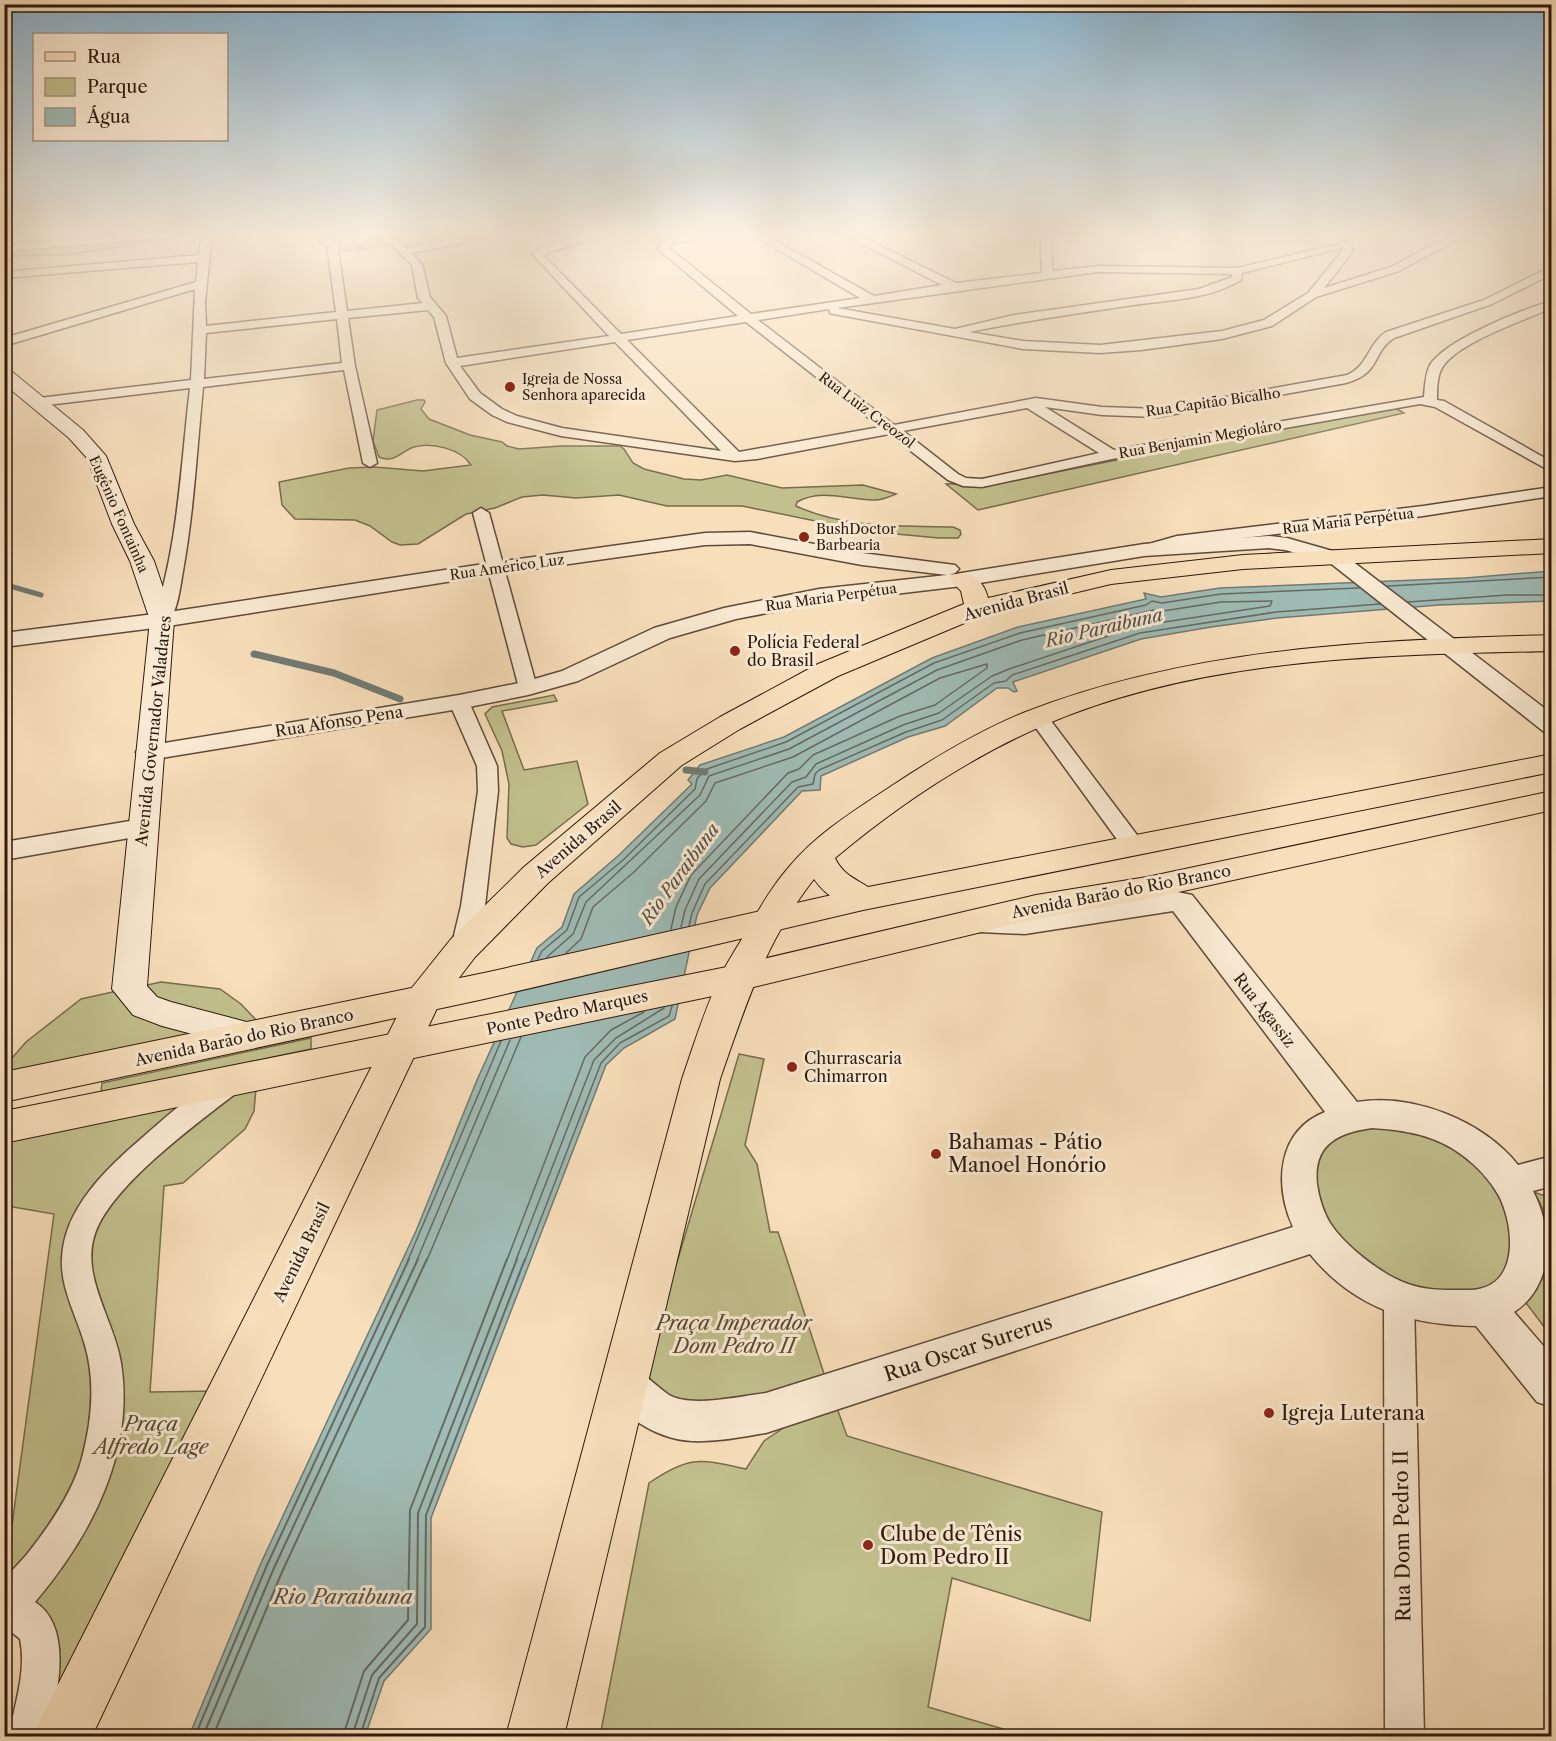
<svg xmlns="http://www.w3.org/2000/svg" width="1556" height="1741" font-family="'Libre Caslon Text',serif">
  <rect width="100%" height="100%" fill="#f8dfbb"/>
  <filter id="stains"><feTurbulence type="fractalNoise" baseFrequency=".00333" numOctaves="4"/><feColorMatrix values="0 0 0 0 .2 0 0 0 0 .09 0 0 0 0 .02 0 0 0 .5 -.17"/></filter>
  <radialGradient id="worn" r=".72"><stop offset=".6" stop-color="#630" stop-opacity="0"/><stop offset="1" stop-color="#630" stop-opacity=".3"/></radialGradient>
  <!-- green -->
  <g fill="#c2c08d" stroke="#776c4e" stroke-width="1.5">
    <polygon points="175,235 186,235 70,255 5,256 4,249"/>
    <polygon points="330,235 370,235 387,245 366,249 355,242 364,250 342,250 340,240"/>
    <path d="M417 400H424L425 402 421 409 429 419 470 435 502 442 507 446 519 449 561 446H620L624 449 633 463 644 469 684 479 701 480 727 475 782 488 863 485 896 494C889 497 881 501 873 500 847 500 822 488 797 502L796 506C843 528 901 526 953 527L960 530 961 534 958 538H939L864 531 742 506H667L619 495 576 498 543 495 522 497 495 508 466 514 418 544 400 545 392 542 370 526 355 520 295 519 282 505 279 482 349 468 374 467 423 471 471 465C461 449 432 442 414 447 402 451 394 464 379 457L373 441 377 410Z"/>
    <path d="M1392 406 1404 413 978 510 946 484C958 482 967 489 980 487Z"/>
    <polygon points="554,695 557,701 502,711 524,770 577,761 588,804 536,845 523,847 511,844 507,838 509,784 502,751 485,714 492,707"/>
    <polygon points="161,982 220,989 241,1004 257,1021 225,1027 134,988"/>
    <polygon points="126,989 243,1036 5,1085 5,1066 26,1042 81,999"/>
    <polygon points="311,1038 311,1049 135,1086 100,1101 102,1083"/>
    <polygon points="739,1054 764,1059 745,1145 757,1164 770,1232 778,1232 827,1383 667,1409 642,1380"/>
    <polygon points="257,1077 254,1111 245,1129 183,1183 164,1186 150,1392 219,1391 56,1736 33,1736 45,1680 31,1615 40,1576 103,1465 80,1247 136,1164"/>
    <polygon points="225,1083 83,1221 102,1363 94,1468 5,1593 5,1577 54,1214 13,1207 5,1202 4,1133"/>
    <polygon points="1382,1104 1533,1192 1544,1218 1548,1236 1547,1251 1538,1277 1489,1308 1348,1270 1293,1147"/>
    <path d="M1534 1192 1542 1195 1551 1194V1336L1523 1299C1529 1293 1539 1286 1542 1278 1556 1247 1550 1219 1534 1192Z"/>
    <path d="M837 1408 847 1436 1102 1512 1090 1621 952 1578 928 1707 1027 1736H600L649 1483C690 1455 700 1459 746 1469L764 1441 788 1425Z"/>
  </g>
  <!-- water -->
  <polygon fill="#9fbcb6" stroke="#717b73" stroke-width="1.5" points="1551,571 1551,601 1439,605 1277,618 1211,627 1141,639 1013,682 1017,691 1014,692 1008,688 997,688 945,726 908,737 821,776 820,790 802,791 710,888 697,915 675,1019 624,1048 606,1065 431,1518 431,1629 384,1681 365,1736 189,1736 261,1563 416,1231 477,1080 537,948 562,927 574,894 619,855 692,784 688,780 700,765 784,737 932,658 1018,627 1146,599 1144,593 1161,597 1220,588 1465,578"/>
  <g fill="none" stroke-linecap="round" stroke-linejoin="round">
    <!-- shore-far1 -->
    <g stroke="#666a62" stroke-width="1.5">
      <polyline points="1388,586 1552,577"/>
      <polyline points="1408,602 1507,595 1552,595"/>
      <polyline points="689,926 692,913 705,884 798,787 813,784 815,774 819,770 906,732 942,720 994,683 1006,681 1012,675 1140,633 1276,612 1380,604"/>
      <polyline points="566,953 581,939 593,907 634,872 706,801 715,783 793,757 940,678 987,664 987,668 935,705 900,716 813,755 799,769 788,773 691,875 676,907 671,929"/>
      <polyline points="547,957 573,934 586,902 700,795 709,776 789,749 937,670 1022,640 1154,610 1163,611 1221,602 1272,601 1270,606 1138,626 1009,669 992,676 939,713 903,725 816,764 806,777 792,782 699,879 685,910 681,927"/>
      <polyline points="538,959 542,951 567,930 579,897 623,860 695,789 697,779 704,770 786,742 934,663 1020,633 1146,605 1152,601 1162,603 1221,594 1359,588"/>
      <polyline points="408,1260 501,1041"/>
      <polyline points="417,1260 510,1040"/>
      <polyline points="427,1260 521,1037"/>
      <polyline points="507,1260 585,1057 611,1030 644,1012"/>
      <polyline points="516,1260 594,1060 616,1038 664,1008"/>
      <polyline points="525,1260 601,1063 620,1043 669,1016 672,1006"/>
    </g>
    <!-- shore -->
    <g stroke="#666a62" stroke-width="2">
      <polyline points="195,1736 267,1565 409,1259"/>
      <polyline points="203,1736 274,1568 418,1259"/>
      <polyline points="213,1736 282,1572 427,1259"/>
      <polyline points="343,1736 364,1671 408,1620 410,1510 507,1259"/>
      <polyline points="352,1736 372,1675 417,1624 418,1513 517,1259"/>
      <polyline points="360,1736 379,1678 425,1627 426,1515 525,1259"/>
    </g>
    <!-- stream-far1 -->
    <polyline stroke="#717b73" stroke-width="5" points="4,571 10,586 41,595"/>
    <!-- stream -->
    <g stroke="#717b73" stroke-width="7">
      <polyline points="254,654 334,673 400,699"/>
      <polyline points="686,770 705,772"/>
    </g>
    <!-- minor casing -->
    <g stroke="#5f4a39" stroke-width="3">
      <g id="minor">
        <polygon points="126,235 169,235 164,238 4,251 4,245"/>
        <path d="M202 235H212L205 302 206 326 336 312 327 245 320 242V238H328L337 243 347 311 423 303 418 298 412 265 381 235H392L406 248 475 235H497L492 238 411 253 422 264 430 297 446 316 457 358 609 336 533 255C548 240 588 235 609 235L552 251 544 256 621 334 738 316 658 249 664 240 690 235H713L708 238 671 244 669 248 751 314 860 298 753 235H765L874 296 942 285 845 235H858L956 283 1042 273 1040 235H1050L1053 271 1098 266 1237 268 1348 242 1354 250 1324 288 1391 267 1449 236 1472 235 1456 240 1399 271 1316 297 1272 326 1222 339 1141 350 1100 353 1023 349 834 314 830 313 829 309 758 320 894 425 1036 398 1102 407 1158 409 1347 375C1368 366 1368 344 1386 332L1484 300 1552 266V274L1492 304 1394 338C1371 353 1382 373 1346 383L1158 417 1102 415 1045 407 1114 450 1424 397C1425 386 1425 375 1430 365 1445 340 1523 309 1552 301V308C1525 320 1456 343 1442 368 1437 377 1437 389 1437 400L1444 401 1552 462V472L1435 407 1420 404 1112 459 982 487 963 486 948 480 889 434 757 459 735 461 561 436 507 422 492 415 470 399 446 363 434 317 428 310 348 318 355 366 377 463 370 467 363 463 344 370 203 387C197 448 194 510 183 571 180 588 178 609 168 624H156L153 620C178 550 181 463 190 388L39 406 32 402 39 398 191 380 195 289 4 346V338L196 282 198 262 4 278V272L199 255ZM1342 248 1343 250 1308 293 1264 320 1222 331 1100 345 1023 341 969 332C1024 321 1079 313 1134 305 1168 300 1211 299 1241 280L1242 273ZM1098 272 1232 274V277L1199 289 1014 315 955 329 837 308ZM337 319 342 363 204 379 206 333ZM746 322 880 427 739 452 627 340ZM615 342 721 451 562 428 517 416 502 409 480 393 460 366ZM1027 408 1099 453 982 479 966 478 958 474 903 431Z"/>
        <polygon points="1552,487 1552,496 1423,516 1178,546 1144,555 1136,550 1138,547 1177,536 1423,506"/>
        <polygon points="481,508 489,513 537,688 535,692 521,692 519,688 473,513"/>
        <polygon points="459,696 466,698 469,702 497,766 498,791 485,906 475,948 471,954 463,956 455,954 451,948 461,906 478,791 477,766 449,702 452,698"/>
        <polygon points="1038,711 1045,713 1140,839 1143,844 1140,849 1132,851 1124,849 1028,717 1031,713"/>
        <path d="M231 1073 240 1076 244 1083 240 1090C198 1123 124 1176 99 1224 75 1271 114 1317 121 1363 135 1452 91 1536 35 1602 75 1628 56 1698 48 1736H9C14 1705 27 1672 20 1639L4 1626C4 1616 1 1589 5 1581 10 1571 22 1561 28 1553 50 1525 73 1492 82 1458 92 1420 96 1380 84 1342 76 1315 60 1287 62 1258 64 1208 107 1168 143 1137 165 1118 205 1081 231 1073Z"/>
        <polygon points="1399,1285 1410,1289 1414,1299 1424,1736 1385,1736 1384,1299 1388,1289"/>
      </g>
    </g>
    <!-- tertiary casing -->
    <g stroke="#5f4a39" stroke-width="3">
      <g id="tertiary">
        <polygon points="750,532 862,553 955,565 959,569 955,573 949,575 1144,544 1269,536 1287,538 1343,554 1552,714 1552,733 1543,731 1329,562 1285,550 1269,548 1144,556 962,586 819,603 736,619 670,638 578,681 528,695 459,709 149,760 140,757 136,752 140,747 459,695 524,682 562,671 654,628 724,608 819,589 947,575 862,565 750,544 705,545 497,574 162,627 4,647 4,633 162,613 497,562 705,533"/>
        <polygon points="142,819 152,822 156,828 152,834 4,860 4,842"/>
        <path d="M1168 890 1192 895 1357 1102C1414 1093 1483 1121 1518 1165L1552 1156V1186L1533 1191C1553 1230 1555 1285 1514 1312L1552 1356V1407L1537 1402 1476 1326C1409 1325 1354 1308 1310 1254L766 1433C742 1437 717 1442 692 1441 656 1439 618 1415 603 1382L609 1368 624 1363C642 1370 653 1384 669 1395 691 1408 741 1396 766 1393L1293 1227C1274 1185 1277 1131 1325 1112L1173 911 1025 934 979 932 968 929 964 922 968 915 979 912 1025 914ZM1372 1128C1404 1130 1436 1135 1462 1155 1476 1165 1490 1180 1499 1196 1516 1230 1519 1291 1467 1290 1447 1290 1427 1291 1408 1284 1382 1275 1345 1246 1330 1223 1323 1211 1319 1198 1317 1184 1313 1145 1337 1133 1372 1128Z"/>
      </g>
    </g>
    <!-- secondary casing -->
    <g stroke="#2c190e" stroke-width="2">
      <polygon id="secondary" points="4,369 10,370 83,430 106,456 134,524 154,561 174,620 147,986 157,997 171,1002 262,1026 267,1036 262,1046 249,1049 162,1026 133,1015 112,989 150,620 130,561 112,524 87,458 69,438 4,384"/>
    </g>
    <!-- primary casing -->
    <g stroke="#2c190e" stroke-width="2">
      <g id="primary">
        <polygon points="1552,754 1552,772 863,910 484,999 4,1102 4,1072 484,973 863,888"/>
        <polygon points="1552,791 1552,810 1147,899 1036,919 737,991 4,1143 4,1111 737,965 1036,895 1147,877"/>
      </g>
    </g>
    <!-- trunk casing -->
    <g stroke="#2c190e" stroke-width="2">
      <g id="trunk">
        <path d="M1552 539V553L1243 569 1111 584 986 614 838 676 740 729 682 765 548 883 475 957 439 1004 92 1736H33L42 1716 411 989 451 939 524 867 660 753 720 717 818 664 964 604 961 591 950 580 953 575C971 570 984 581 988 598L1111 570 1243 555Z"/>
        <path d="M1552 635V651C1381 655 1201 657 1042 726 967 759 897 806 835 858 846 882 868 880 880 899L875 907C852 913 827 898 814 879 766 940 745 1007 720 1079L564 1736H506L682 1079C694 1044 705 1008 721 975 729 959 739 944 748 929 760 907 773 885 789 867 817 833 857 809 893 785 934 758 977 732 1023 713 1192 647 1373 640 1552 635Z"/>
      </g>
    </g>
    <!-- minor -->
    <use href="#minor" fill="#faead3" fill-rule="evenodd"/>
    <!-- tertiary -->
    <use href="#tertiary" fill="#faead3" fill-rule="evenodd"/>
    <!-- secondary -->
    <use href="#secondary" fill="#faead3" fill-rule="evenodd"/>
    <!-- primary -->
    <use href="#primary" fill="#f8dfbb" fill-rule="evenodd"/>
    <!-- trunk -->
    <use href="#trunk" fill="#f8dfbb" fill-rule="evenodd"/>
  </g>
  <!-- sky -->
  <linearGradient id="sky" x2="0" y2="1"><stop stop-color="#8bb7d4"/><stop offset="0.49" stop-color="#fcf1e0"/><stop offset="1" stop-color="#fcf1e0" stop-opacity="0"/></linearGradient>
  <rect width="1556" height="479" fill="url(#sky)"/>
  <!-- markers -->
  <g fill="#8f2418" stroke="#faead3" stroke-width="2">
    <circle cx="510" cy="387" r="6"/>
    <circle cx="804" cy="537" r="6"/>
    <circle cx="735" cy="651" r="6"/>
    <circle cx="792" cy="1067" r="6"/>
    <circle cx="936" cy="1154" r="6"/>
    <circle cx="1269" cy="1413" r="6"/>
    <circle cx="868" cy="1545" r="6"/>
  </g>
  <g text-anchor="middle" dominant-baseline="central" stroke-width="6" stroke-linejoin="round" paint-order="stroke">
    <!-- far-poi labels -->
    <g font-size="14" fill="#2c190e" stroke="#faead3" text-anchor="start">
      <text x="522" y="379">Igreja de Nossa<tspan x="522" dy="16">Senhora aparecida</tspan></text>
      <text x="816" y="529">BushDoctor<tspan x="816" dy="16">Barbearia</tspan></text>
    </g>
    <!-- far-street labels -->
    <g font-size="14" fill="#2c190e" stroke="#faead3">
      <text transform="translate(1213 402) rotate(-8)">Rua Capitão Bicalho</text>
      <text transform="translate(867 410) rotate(37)">Rua Luiz Creozol</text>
      <text transform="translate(1200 439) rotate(-10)">Rua Benjamin Megioláro</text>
      <text transform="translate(119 514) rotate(66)">Eugênio Fontainha</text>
      <text transform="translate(1348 521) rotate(-7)">Rua Maria Perpétua</text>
      <text transform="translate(507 567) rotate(-8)">Rua Américo Luz</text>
      <text transform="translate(831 597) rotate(-8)">Rua Maria Perpétua</text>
    </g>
    <!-- street labels -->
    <g font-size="16" fill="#2c190e" stroke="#faead3">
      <text transform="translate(1016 601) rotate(-15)">Avenida Brasil</text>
      <text transform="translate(339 721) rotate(-9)">Rua Afonso Pena</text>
      <text transform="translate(153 731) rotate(-84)">Avenida Governador Valadares</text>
      <text transform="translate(578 839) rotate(-41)">Avenida Brasil</text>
      <text transform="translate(1121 891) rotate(-11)">Avenida Barão do Rio Branco</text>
      <text transform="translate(1265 1010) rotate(52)">Rua Agassiz</text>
      <text transform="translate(567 1012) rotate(-12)">Ponte Pedro Marques</text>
      <text transform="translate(244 1037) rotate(-12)">Avenida Barão do Rio Branco</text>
      <text transform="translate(301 1252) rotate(-64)">Avenida Brasil</text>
    </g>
    <!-- poi labels -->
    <g font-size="16" fill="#2c190e" stroke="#faead3" text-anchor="start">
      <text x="747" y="642">Polícia Federal<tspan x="747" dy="18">do Brasil</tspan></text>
      <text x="804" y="1058">Churrascaria<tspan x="804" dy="18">Chimarron</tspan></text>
    </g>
    <!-- water labels -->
    <g font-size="18" font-style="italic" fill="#545249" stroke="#faead3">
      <text transform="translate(1104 628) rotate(-13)">Rio Paraibuna</text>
      <text transform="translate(680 874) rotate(-54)">Rio Paraibuna</text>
    </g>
    <!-- near-poi labels -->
    <g font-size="20" fill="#2c190e" stroke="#faead3" text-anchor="start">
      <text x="948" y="1142">Bahamas - Pátio<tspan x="948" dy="23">Manoel Honório</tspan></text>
      <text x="1281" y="1413">Igreja Luterana</text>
      <text x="880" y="1534">Clube de Tênis<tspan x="880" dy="23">Dom Pedro II</tspan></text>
    </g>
    <!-- near-park labels -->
    <g font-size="20" font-style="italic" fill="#594b34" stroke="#faead3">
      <text x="734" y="1323">Praça Imperador<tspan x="734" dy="23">Dom Pedro II</tspan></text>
      <text x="151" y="1424">Praça<tspan x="151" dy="23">Alfredo Lage</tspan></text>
    </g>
    <!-- near-street labels -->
    <g font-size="20" fill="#2c190e" stroke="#faead3">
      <text transform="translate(968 1348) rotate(-18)">Rua Oscar Surerus</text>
      <text transform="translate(1402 1536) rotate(-91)">Rua Dom Pedro II</text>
    </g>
    <!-- near-water labels -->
    <g font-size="21" font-style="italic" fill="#545249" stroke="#faead3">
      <text x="343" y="1596">Rio Paraibuna</text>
    </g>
  </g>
  <!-- margin -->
  <rect width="1556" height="1741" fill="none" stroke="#f8dfbb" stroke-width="24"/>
  <rect x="6" y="6" width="1544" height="1729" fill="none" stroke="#2c190e" stroke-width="3"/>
  <rect x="12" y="12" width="1532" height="1717" fill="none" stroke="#2c190e" stroke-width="1.5"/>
  <!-- legend -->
  <rect x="33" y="33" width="195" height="108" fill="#faead3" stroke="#a89684" stroke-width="1.5"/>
  <rect x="45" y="52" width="30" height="9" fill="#f8dfbb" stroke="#a89684" stroke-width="1.5"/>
  <text x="87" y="63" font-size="18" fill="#2c190e">Rua</text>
  <rect x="45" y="78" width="30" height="18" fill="#c2c08d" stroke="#a89684" stroke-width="1.5"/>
  <text x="87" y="93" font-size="18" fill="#2c190e">Parque</text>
  <rect x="45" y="108" width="30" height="18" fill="#9fbcb6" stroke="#a89684" stroke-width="1.5"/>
  <text x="87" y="123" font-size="18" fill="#2c190e">Água</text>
  <rect width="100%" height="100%" filter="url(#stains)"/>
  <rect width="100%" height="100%" fill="url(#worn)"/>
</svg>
